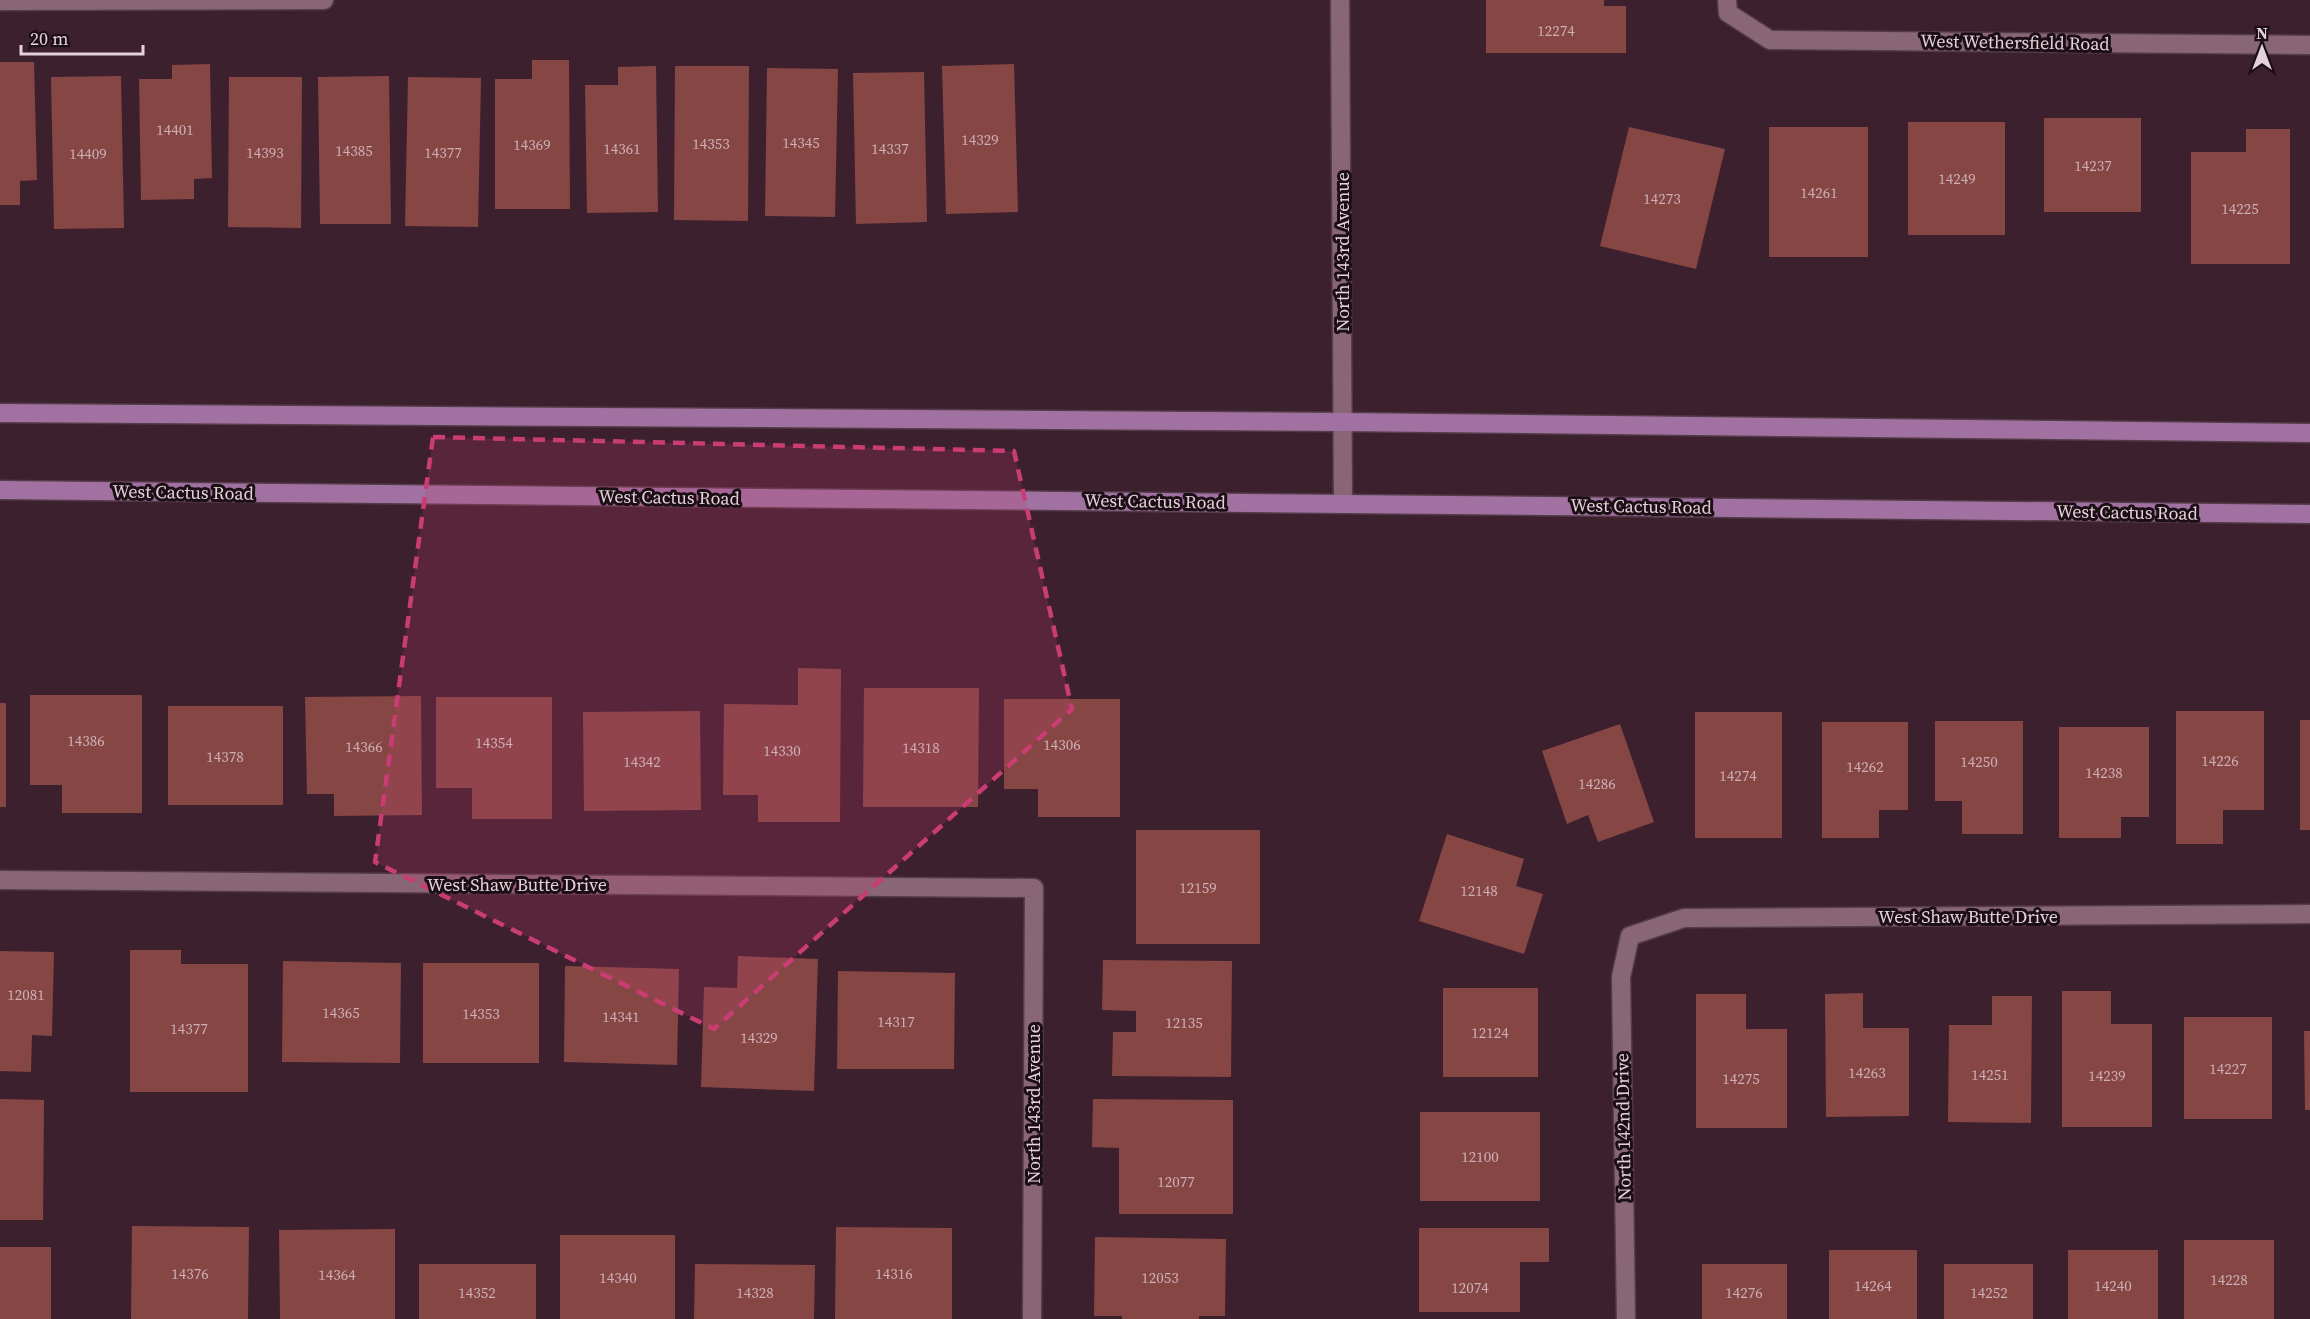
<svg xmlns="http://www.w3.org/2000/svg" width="2310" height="1319" font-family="'Source Serif 4',serif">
  <rect width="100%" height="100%" fill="#3d202e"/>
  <!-- building -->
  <g fill="#854644">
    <polygon points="1486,0 1604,0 1604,6 1626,6 1626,53 1486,53"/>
    <polygon points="532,60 569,60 570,209 495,209 495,79 532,79"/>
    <polygon points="0,62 34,62 37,180 20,181 20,205 0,205"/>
    <polygon points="210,64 212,178 194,179 194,199 141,200 139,79 172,79 172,65"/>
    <polygon points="1014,64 1018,212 946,214 942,66"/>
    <polygon points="656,66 658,212 587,213 585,85 618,85 618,67"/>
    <polygon points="675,66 749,66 748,221 674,220"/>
    <polygon points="767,68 838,69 835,217 765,216"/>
    <polygon points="924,72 927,222 856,224 853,73"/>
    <polygon points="121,76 124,228 54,229 51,77"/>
    <polygon points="389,76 391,224 320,224 318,77"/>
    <polygon points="229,77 302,77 301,228 228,227"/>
    <polygon points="408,77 481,78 478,227 405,226"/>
    <rect x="2044" y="118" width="97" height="94"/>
    <rect x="1908" y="122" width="97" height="113"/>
    <polygon points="1629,127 1725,149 1696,269 1600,246"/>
    <rect x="1769" y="127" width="99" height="130"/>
    <polygon points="2246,129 2290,129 2290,264 2191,264 2191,152 2246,152"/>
    <polygon points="798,668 841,669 840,822 758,822 758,795 723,795 724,704 798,705"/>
    <polygon points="864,688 979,688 978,807 863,807"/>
    <polygon points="30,695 142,695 142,813 62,813 62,785 30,785"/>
    <polygon points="421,696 422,815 334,816 334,794 307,794 305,697"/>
    <polygon points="436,697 552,697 552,819 472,819 472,788 436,788"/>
    <polygon points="1004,699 1120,699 1120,817 1038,817 1038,789 1004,789"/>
    <rect x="0" y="703" width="6" height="104"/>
    <rect x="168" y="706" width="115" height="99"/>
    <polygon points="700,711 701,810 584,811 583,712"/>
    <polygon points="2176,711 2264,711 2264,810 2223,810 2223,844 2176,844"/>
    <rect x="1695" y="712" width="87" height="126"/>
    <rect x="2300" y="720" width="10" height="110"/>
    <polygon points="1935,721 2023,721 2023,834 1962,834 1962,801 1935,801"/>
    <polygon points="1822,722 1908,722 1908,810 1879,810 1879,838 1822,838"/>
    <polygon points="1620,724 1654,822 1598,842 1588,815 1567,824 1542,751"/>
    <polygon points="2059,727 2149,727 2149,817 2121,817 2121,838 2059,838"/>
    <rect x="1136" y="830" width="124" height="114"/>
    <polygon points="1447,834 1524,859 1516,886 1543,894 1524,954 1419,921"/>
    <polygon points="130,950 181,950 181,964 248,964 248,1092 130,1092"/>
    <polygon points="0,951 54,952 52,1036 32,1035 31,1072 0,1071"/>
    <polygon points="738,956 818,959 814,1091 701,1087 704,987 737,988"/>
    <polygon points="1103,960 1232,961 1231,1077 1112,1076 1113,1032 1136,1032 1136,1011 1102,1010"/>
    <polygon points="283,961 401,963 400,1063 282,1062"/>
    <rect x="423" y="963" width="116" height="100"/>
    <polygon points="565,966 679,969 677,1065 564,1062"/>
    <polygon points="838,971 955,973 954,1069 837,1069"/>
    <rect x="1443" y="988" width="95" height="89"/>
    <polygon points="2062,991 2111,991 2111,1024 2152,1024 2152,1127 2062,1127"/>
    <polygon points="1863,993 1863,1028 1909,1028 1909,1116 1826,1117 1825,994"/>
    <polygon points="1696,994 1746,994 1746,1029 1787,1029 1787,1128 1696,1128"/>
    <polygon points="1992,996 2032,996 2031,1123 1948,1122 1949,1025 1992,1025"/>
    <rect x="2184" y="1017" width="88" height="102"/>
    <polygon points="2304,1031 2310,1031 2310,1110 2305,1110"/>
    <polygon points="0,1099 44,1100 43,1220 0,1220"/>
    <polygon points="1093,1099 1233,1100 1233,1214 1119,1214 1119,1148 1092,1147"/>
    <rect x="1420" y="1112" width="120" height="89"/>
    <polygon points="132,1226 249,1227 248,1319 131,1319"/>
    <polygon points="836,1227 952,1228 952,1319 835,1319"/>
    <polygon points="1419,1228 1549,1228 1549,1262 1520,1262 1520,1312 1419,1312"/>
    <polygon points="395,1229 395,1319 280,1319 279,1230"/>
    <rect x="560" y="1235" width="115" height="84"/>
    <polygon points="1095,1237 1226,1239 1225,1316 1199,1316 1199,1319 1122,1319 1122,1316 1094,1316"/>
    <rect x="2184" y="1240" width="90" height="79"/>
    <rect x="0" y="1247" width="51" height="72"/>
    <rect x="1829" y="1250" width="88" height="69"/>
    <rect x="2068" y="1250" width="90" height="69"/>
    <rect x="419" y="1264" width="117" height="55"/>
    <polygon points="695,1264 815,1265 814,1319 694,1319"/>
    <rect x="1702" y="1264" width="85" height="55"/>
    <rect x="1944" y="1264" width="89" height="55"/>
  </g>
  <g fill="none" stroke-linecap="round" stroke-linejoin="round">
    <!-- minor casing -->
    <g stroke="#553c49" stroke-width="21">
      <g id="minor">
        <polyline points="1340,0 1343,503"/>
        <polyline points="1727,0 1728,13 1770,40 2310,45"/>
        <polyline points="0,1 324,0"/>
        <polyline points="0,880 1034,888 1032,1319"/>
        <polyline points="1626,1319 1621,977 1630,936 1684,918 2310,914"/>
      </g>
    </g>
    <!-- major casing -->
    <g stroke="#553c49" stroke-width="21">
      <g id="major">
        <polyline points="0,413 1343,422 2310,433"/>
        <polyline points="0,490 2310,514"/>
      </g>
    </g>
    <!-- minor -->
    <use href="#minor" stroke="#896675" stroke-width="18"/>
    <!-- major -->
    <use href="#major" stroke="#a071a1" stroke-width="18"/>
  </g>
  <!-- marked area -->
  <path fill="#c93d74" fill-opacity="0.2" stroke="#c93d74" stroke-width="4.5" stroke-dasharray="12 8" stroke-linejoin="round" d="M433 437 1014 451 1072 709 714 1029 375 862Z"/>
  <g text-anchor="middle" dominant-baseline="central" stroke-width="6" stroke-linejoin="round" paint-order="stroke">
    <!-- number labels -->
    <g font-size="15" fill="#cdaeb4">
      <text x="1556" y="30">12274</text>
      <text x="175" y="129">14401</text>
      <text x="980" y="139">14329</text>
      <text x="801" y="142">14345</text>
      <text x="711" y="143">14353</text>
      <text x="532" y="144">14369</text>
      <text x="622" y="148">14361</text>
      <text x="890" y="148">14337</text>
      <text x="354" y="150">14385</text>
      <text x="265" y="152">14393</text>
      <text x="443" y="152">14377</text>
      <text x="88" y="153">14409</text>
      <text x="2093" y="165">14237</text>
      <text x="1957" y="178">14249</text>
      <text x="1819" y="192">14261</text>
      <text x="1662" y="198">14273</text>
      <text x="2240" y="208">14225</text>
      <text x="86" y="740">14386</text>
      <text x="494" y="742">14354</text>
      <text x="1062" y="744">14306</text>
      <text x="364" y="746">14366</text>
      <text x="921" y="747">14318</text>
      <text x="782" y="750">14330</text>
      <text x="225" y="756">14378</text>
      <text x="2220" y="760">14226</text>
      <text x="642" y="761">14342</text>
      <text x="1979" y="761">14250</text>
      <text x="1865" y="766">14262</text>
      <text x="2104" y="772">14238</text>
      <text x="1738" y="775">14274</text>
      <text x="1597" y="783">14286</text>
      <text x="1198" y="887">12159</text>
      <text x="1479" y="890">12148</text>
      <text x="26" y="994">12081</text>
      <text x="341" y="1012">14365</text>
      <text x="481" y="1013">14353</text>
      <text x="621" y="1016">14341</text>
      <text x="896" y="1021">14317</text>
      <text x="1184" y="1022">12135</text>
      <text x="189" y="1028">14377</text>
      <text x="1490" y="1032">12124</text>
      <text x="759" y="1037">14329</text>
      <text x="2228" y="1068">14227</text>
      <text x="1867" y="1072">14263</text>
      <text x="1990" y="1074">14251</text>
      <text x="2107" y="1075">14239</text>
      <text x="1741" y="1078">14275</text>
      <text x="1480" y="1156">12100</text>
      <text x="1176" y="1181">12077</text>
      <text x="190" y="1273">14376</text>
      <text x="894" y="1273">14316</text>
      <text x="337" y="1274">14364</text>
      <text x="618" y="1277">14340</text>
      <text x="1160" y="1277">12053</text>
      <text x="2229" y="1279">14228</text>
      <text x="1873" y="1285">14264</text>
      <text x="2113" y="1285">14240</text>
      <text x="1470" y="1287">12074</text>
      <text x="477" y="1292">14352</text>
      <text x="755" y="1292">14328</text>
      <text x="1744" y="1292">14276</text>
      <text x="1989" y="1292">14252</text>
    </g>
    <!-- street labels -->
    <g font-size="18" fill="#e5d1d9" stroke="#1c0e15">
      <text transform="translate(2015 42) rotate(1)">West Wethersfield Road</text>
      <text transform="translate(1342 252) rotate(-90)">North 143rd Avenue</text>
      <text transform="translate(183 492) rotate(1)">West Cactus Road</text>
      <text transform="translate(669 497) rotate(1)">West Cactus Road</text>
      <text transform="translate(1155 501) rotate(1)">West Cactus Road</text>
      <text transform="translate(1641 506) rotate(1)">West Cactus Road</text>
      <text transform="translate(2127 512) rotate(1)">West Cactus Road</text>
      <text x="517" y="884">West Shaw Butte Drive</text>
      <text x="1968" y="916">West Shaw Butte Drive</text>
      <text transform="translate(1033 1104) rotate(-90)">North 143rd Avenue</text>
      <text transform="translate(1623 1127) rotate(-91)">North 142nd Drive</text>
    </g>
  </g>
  <!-- north arrow -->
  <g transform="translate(2262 48)" stroke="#1c0e15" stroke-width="4.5" paint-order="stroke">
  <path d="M0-4.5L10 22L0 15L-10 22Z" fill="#e5d1d9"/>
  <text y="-9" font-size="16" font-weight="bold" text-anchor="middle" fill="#e5d1d9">N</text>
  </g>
  <!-- scale -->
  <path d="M21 45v9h122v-9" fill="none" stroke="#e5d1d9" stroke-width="3"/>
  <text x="30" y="45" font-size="18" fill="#e5d1d9" stroke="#1c0e15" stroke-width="4.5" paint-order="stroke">20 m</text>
</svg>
